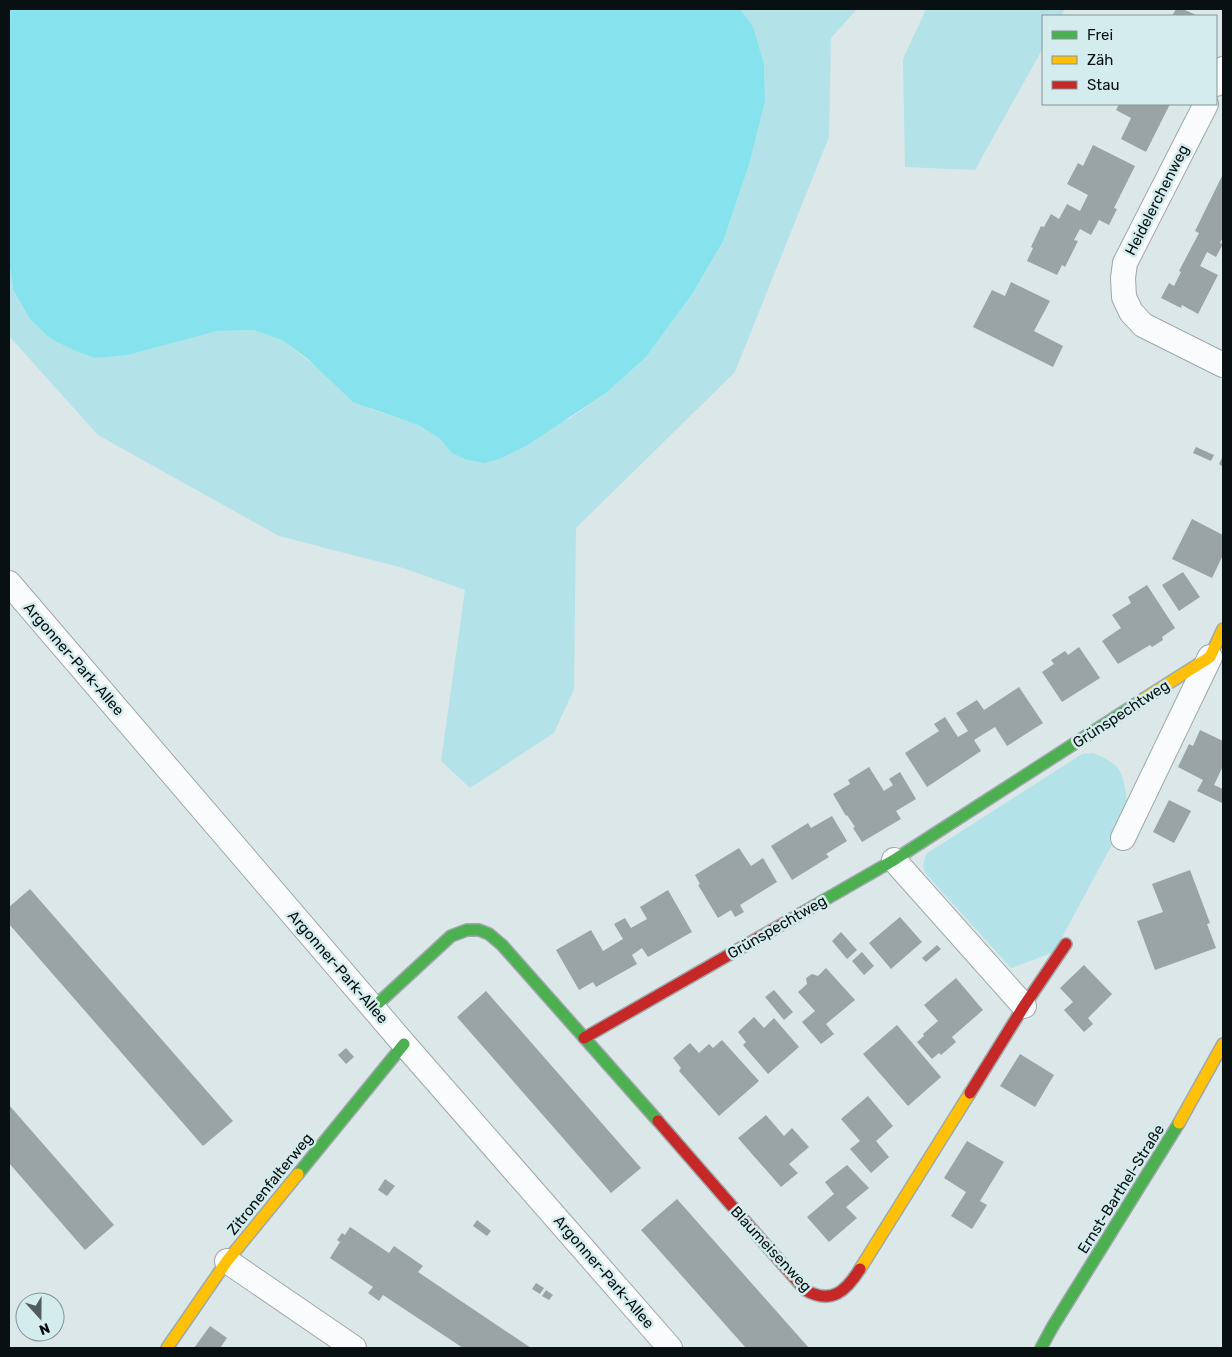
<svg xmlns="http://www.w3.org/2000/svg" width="1232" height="1357" font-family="Rubik,sans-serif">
  <rect width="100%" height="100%" fill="#dbe7e9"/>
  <!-- green -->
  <g fill="#b3e3e8">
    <polygon points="740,9 857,9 831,38 829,137 735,372 576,528 574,689 554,733 470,788 441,761 465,590 403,568 279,536 98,435 9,336 9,259 13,289 51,339 73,350 94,358 217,331 253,330 282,340 371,409 418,425 439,438 452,453 569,419 606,393 646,357 692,294 765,101 764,64 753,26"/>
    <polygon points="926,9 1065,9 1061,16 1043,16 1043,48 975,170 905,167 903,59"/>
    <path d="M1093 753C1100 756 1109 760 1115 765 1126 774 1127 802 1128 815L1054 952 1011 968 926 874 923 866 926 854 1082 754Z"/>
  </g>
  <!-- water -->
  <polygon fill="#86e3ed" points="9,9 740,9 753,26 764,64 765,101 749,164 723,241 692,294 646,357 606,393 526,446 499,459 484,463 465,459 452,453 439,438 418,425 353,402 308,359 282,340 253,330 217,331 127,355 94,358 73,350 51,339 30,319 13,289 9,259"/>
  <!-- building -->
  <g fill="#9aa4a5">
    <polygon points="1176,9 1183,9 1198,16 1172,16"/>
    <polygon points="1119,104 1170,104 1146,152 1121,139 1131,118 1116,110"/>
    <polygon points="1093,145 1135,166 1114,208 1117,209 1109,225 1099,220 1091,235 1080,229 1074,240 1078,241 1065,267 1062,265 1057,275 1027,261 1033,248 1031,247 1041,226 1044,227 1051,214 1059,219 1067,204 1080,211 1088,195 1067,184 1078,163 1083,166"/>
    <polygon points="1223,174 1223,237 1220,243 1223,244 1216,257 1207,252 1200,266 1218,275 1198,314 1182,305 1181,308 1161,298 1169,283 1174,286 1181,272 1179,271 1199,233 1195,231"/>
    <polygon points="1011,282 1050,301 1034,331 1063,346 1053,367 973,327 992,290 1005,296"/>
    <polygon points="1196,447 1214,455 1211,461 1193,453"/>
    <polygon points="1223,456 1223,467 1219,464"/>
    <polygon points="1192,519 1223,535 1223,555 1212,578 1172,559"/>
    <polygon points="1183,572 1200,597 1179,611 1162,585"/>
    <polygon points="1147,585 1175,628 1162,637 1163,640 1152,647 1150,645 1118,664 1102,641 1121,628 1112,615 1131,603 1128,597"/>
    <polygon points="1079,647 1100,678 1062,702 1042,672 1054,664 1051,660 1065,651 1068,655"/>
    <polygon points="1019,687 1043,723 1007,746 995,727 974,740 981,751 927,787 905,753 939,731 934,724 945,717 958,737 968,731 956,713 977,700 984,710"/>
    <polygon points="1200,730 1223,741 1223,766 1214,785 1223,789 1222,803 1197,791 1203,780 1178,767 1189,744 1193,746"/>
    <polygon points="869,767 884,791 893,785 889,779 900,772 916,799 896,811 901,819 862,842 853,828 855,827 847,815 846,816 833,794 850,784 848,780"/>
    <polygon points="1169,800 1191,811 1174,843 1153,832"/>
    <polygon points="832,816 847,841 826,854 829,857 792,880 771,846 808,823 811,828"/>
    <polygon points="739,848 751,866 763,858 777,882 740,905 744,912 735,917 731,910 718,918 698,885 700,884 695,875"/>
    <polygon points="1190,870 1210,923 1207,924 1216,948 1155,970 1137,921 1163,912 1152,884"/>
    <polygon points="30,889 233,1121 203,1146 9,924 9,907"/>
    <polygon points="668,890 692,932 648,957 642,948 632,955 637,964 596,987 593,982 579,990 556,950 591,930 603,951 623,939 614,924 625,918 631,928 647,919 640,907"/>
    <polygon points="900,917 922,942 891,969 869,943"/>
    <polygon points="841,932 857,950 847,959 832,941"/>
    <polygon points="937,945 941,949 926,962 922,958"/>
    <polygon points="862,952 874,966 864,975 852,961"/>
    <polygon points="1084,965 1112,994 1088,1018 1093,1024 1084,1032 1064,1010 1073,1002 1060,988"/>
    <polygon points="826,968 855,1000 826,1024 834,1034 821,1044 802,1022 815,1011 798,992 807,984 806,978 812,974 818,976"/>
    <polygon points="956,978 983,1010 952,1037 956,1042 941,1055 939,1053 932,1059 917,1042 924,1036 923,1034 938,1021 924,1005"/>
    <polygon points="774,990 793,1012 784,1020 765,997"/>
    <polygon points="486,991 641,1168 611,1193 457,1017"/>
    <polygon points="754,1017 764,1028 774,1018 799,1047 768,1074 743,1045 746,1042 738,1032"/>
    <polygon points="897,1025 941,1077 908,1106 863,1054"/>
    <polygon points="722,1040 759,1081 719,1116 679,1071 681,1068 673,1058 690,1043 699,1053 709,1044 713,1048"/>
    <polygon points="346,1048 354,1057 346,1064 338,1055"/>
    <polygon points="1020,1054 1054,1075 1035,1107 1000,1086"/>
    <polygon points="868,1096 893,1126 876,1141 889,1157 871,1173 850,1149 860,1141 841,1119"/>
    <polygon points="9,1105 114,1225 85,1250 9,1163"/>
    <polygon points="766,1115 784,1136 792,1128 809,1147 789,1164 798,1173 781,1187 738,1138"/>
    <polygon points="967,1141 1004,1162 980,1201 987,1205 972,1229 951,1216 966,1192 944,1178"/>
    <polygon points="847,1165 869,1188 846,1207 857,1218 829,1242 807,1217 834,1194 825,1182"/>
    <polygon points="385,1179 395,1186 387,1196 378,1190"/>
    <polygon points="677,1199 778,1313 809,1348 746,1348 641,1230"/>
    <polygon points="477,1220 491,1231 487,1236 473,1226"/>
    <polygon points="350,1227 389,1253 394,1246 423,1266 418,1272 531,1348 463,1348 383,1295 379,1301 368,1293 373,1287 330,1258 340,1242 337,1240 342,1233 345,1235"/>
    <polygon points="536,1283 544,1288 540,1294 532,1289"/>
    <polygon points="546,1290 553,1295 549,1300 542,1296"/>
    <polygon points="210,1326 227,1338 220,1348 194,1348"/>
  </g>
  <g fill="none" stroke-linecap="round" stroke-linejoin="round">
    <!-- street casing -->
    <g stroke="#9fa8aa" stroke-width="26">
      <g id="street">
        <polyline points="1216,84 1223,69"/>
        <polyline points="1206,104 1125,263 1123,278 1124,297 1131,312 1143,325 1223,365"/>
        <polyline points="9,583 404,1044 670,1348"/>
        <polyline points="1123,838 1210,657"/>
        <polyline points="894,860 1024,1006"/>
        <polyline points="227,1261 354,1348"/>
      </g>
    </g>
    <!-- fast casing -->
    <g stroke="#9fa8aa" stroke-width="14">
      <g id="fast">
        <polyline points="814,906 894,860 1142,700"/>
        <polyline points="373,1008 451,936 467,930 479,930 489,934 502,945 658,1121"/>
        <polyline points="298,1174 404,1044"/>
        <polyline points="1041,1348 1053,1326 1179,1123"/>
      </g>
    </g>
    <!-- slow casing -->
    <g stroke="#9fa8aa" stroke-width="14">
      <g id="slow">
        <polyline points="1142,700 1210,657 1223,629"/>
        <polyline points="1179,1123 1223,1044"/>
        <polyline points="860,1269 970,1093"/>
        <polyline points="167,1348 227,1261 298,1174"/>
      </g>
    </g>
    <!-- jam casing -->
    <g stroke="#9fa8aa" stroke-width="14">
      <g id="jam">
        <polyline points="584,1038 814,906"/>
        <polyline points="970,1093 1024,1006 1066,944"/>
        <path d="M658 1121 805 1290C832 1305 846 1291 860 1269"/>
      </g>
    </g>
    <!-- street -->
    <use href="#street" stroke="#fafbfc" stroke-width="24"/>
    <!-- fast -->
    <use href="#fast" stroke="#4caf50" stroke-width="11"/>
    <!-- slow -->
    <use href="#slow" stroke="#ffc107" stroke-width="11"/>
    <!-- jam -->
    <use href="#jam" stroke="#c62828" stroke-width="11"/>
  </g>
  <g text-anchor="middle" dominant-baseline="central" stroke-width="5" stroke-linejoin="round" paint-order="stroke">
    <!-- street labels -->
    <g font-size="15" fill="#081011" stroke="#d5ecef">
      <text transform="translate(1157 200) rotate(-63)">Heidelerchenweg</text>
      <text transform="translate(74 659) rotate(49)">Argonner-Park-Allee</text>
      <text transform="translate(1121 714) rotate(-33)">Grünspechtweg</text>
      <text transform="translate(777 927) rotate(-30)">Grünspechtweg</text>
      <text transform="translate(338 967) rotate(49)">Argonner-Park-Allee</text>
      <text transform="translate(270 1184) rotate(-51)">Zitronenfalterweg</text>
      <text transform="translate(1121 1189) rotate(-58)">Ernst-Barthel-Straße</text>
      <text transform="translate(771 1249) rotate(47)">Blaumeisenweg</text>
      <text transform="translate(604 1272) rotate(49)">Argonner-Park-Allee</text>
    </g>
  </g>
  <!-- border -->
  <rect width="1232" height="1357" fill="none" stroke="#081011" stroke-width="20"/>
  <!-- legend -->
  <rect x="1042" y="15" width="175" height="90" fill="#d5ecef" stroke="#839496"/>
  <rect x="1052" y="31" width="25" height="8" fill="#4caf50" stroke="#839496"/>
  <text x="1087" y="40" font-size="15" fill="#081011">Frei</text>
  <rect x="1052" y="56" width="25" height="8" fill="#ffc107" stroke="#839496"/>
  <text x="1087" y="65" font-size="15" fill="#081011">Zäh</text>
  <rect x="1052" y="81" width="25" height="8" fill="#c62828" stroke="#839496"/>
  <text x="1087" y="90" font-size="15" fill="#081011">Stau</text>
  <!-- north arrow -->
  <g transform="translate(40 1317) rotate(159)"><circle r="24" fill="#d5ecef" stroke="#839496"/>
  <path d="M0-4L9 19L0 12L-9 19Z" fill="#525b5d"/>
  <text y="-8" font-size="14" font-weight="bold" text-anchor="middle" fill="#081011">N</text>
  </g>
</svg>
